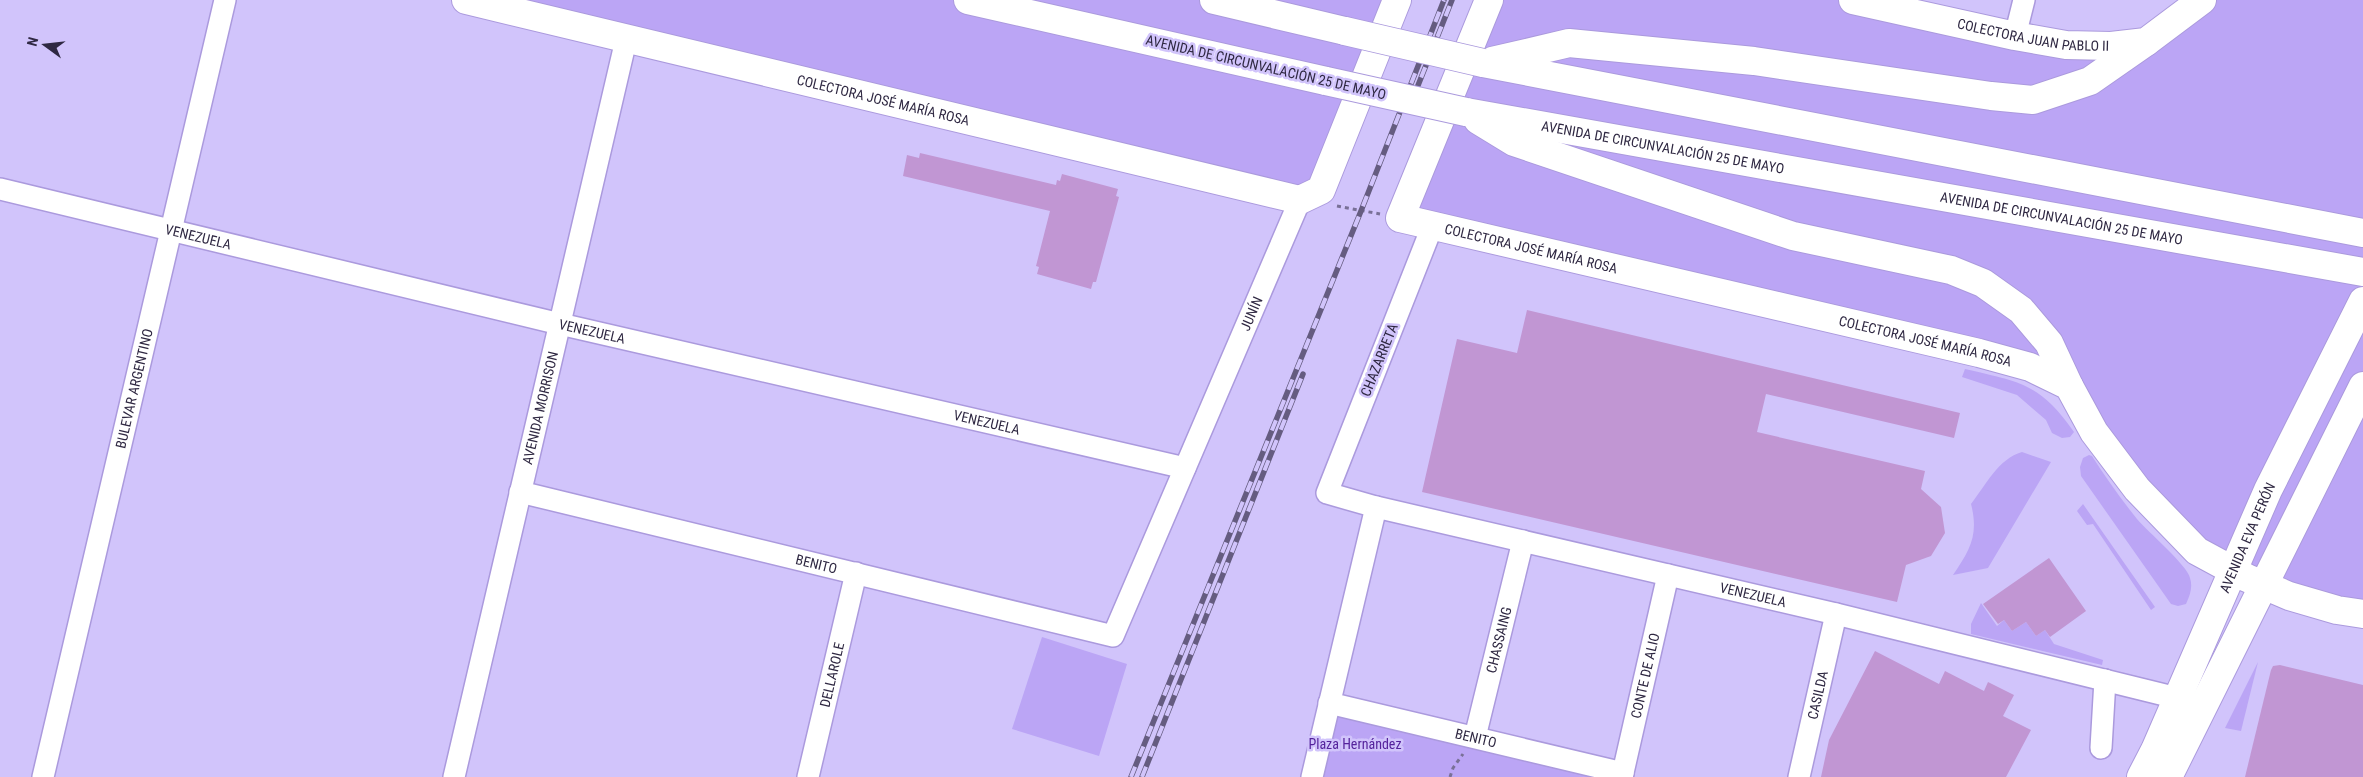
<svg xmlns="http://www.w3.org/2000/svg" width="2363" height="777" font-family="'Roboto Condensed',sans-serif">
  <rect width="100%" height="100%" fill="#d1c4fb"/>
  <!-- green -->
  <g fill="#bba5f5">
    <polygon points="466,0 1397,0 1321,190 1300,200"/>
    <polygon points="1489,0 1853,0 2111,46 2202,0 2363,0 2363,614 2197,551 2069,386 1400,218"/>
    <path d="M1965 369C2020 382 2040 383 2074 432L2070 437 2062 438 2052 433 2046 420 2017 395 1962 377Z"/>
    <path d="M2022 452 2051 462 1988 568 1953 575C1970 550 1979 535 1971 504 1985 486 1999 458 2022 452Z"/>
    <path d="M2089 455 2092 456C2106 478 2121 499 2137 519 2148 532 2187 565 2190 578 2193 587 2190 595 2186 604L2178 606 2171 604 2081 476 2080 467 2083 458Z"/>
    <polygon points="2083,504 2155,607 2151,610 2093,524 2087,525 2077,511"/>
    <polygon points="1981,603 1997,626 2004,620 2012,631 2026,622 2036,636 2045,630 2054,644 2103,660 2102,665 1971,634 1971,624"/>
    <polygon points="1042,637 1127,664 1099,756 1012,729"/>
    <polygon points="2258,662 2241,731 2225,728"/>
    <polygon points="1329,703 1622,777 1312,777"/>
  </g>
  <!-- building -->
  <g fill="#c196d3">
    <polygon points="920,153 1056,185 1057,180 1060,181 1062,174 1118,189 1116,196 1119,197 1096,282 1093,282 1091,289 1037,274 1039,267 1036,266 1050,211 903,176 907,155 919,158"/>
    <polygon points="1527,310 1960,413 1954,438 1766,394 1757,432 1925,471 1921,489 1941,507 1945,533 1931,556 1906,565 1897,602 1422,492 1457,339 1517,353"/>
    <polygon points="2049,558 2086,611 2050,637 2045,630 2036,636 2026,622 2012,631 2004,620 1998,624 1983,604"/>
    <polygon points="1875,651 1939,684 1945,671 1984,691 1988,682 2014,695 2003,716 2031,730 2006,777 1821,777 1829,740"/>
    <polygon points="2280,665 2363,685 2363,777 2245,777 2271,670 2273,666"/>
  </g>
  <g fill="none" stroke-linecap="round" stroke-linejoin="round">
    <!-- minor casing -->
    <g stroke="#ab9add" stroke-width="24">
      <g id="minor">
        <polyline points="2015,36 2024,0"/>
        <path id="s1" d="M0 189 560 324 1185 468"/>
        <path id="s2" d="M1432 227 1327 493 1376 507 1836 614 2177 698"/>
        <path id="s3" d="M520 492 1113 636 1300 200"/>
        <path id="s4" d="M1329 703 1623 773"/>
        <path id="s5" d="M1475 737 1523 541"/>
        <polyline points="2101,748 2105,680"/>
        <path id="s6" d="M43 777 225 0"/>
        <path id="s7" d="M454 777 626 40"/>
        <path id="s8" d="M808 777 856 573"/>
        <polyline points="1312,777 1376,507"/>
        <path id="s9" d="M1622 777 1668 575"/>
        <path id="s10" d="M1799 777 1836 614"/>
      </g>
    </g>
    <!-- major casing -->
    <g stroke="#ab9add" stroke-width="30">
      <g id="major">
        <path id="s11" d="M466 0 1300 200 1321 190 1397 0"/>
        <path id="s12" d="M1489 0 1400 218 1979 353 2030 367 2069 386 2094 432 2137 489 2197 551 2247 578 2289 596 2337 610 2363 614"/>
        <path id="s13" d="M1853 0 2015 36 2066 45 2111 46 2146 42 2202 0"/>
        <path id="s14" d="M2141 777 2155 750 2268 490 2363 301"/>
        <polyline points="2168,777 2363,386"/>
      </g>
    </g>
    <!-- highway casing -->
    <g stroke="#ab9add" stroke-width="30">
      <g id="highway">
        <polyline points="968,0 1326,81"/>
        <polyline points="1214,0 1345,31"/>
        <polyline points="1492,61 1569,43 1754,61 1991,96 2033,100 2090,81 2146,42"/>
        <polyline points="1483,63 2363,233"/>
        <path id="s15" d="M1466 112 2363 272"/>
        <polyline points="1478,120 1514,142 1793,236 1951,270 1983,283 2021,310 2049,343 2069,386"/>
      </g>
    </g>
    <!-- path -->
    <g stroke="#797097" stroke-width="3" stroke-dasharray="4 4" stroke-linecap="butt">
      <polyline points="1337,206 1380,214"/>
      <polyline points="1450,777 1453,768 1463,754"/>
    </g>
    <!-- minor -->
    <use href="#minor" stroke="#fff" stroke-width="21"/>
    <!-- major -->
    <use href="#major" stroke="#fff" stroke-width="28"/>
    <!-- highway -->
    <use href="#highway" stroke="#fff" stroke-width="28"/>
    <!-- rail casing -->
    <g stroke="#655c80" stroke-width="5.5">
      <g id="rail">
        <polyline points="1413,98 1452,0"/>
        <polyline points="1131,777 1361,211 1444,0"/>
        <polyline points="1142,777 1303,374"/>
      </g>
    </g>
    <!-- rail -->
    <use href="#rail" stroke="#d1c4fb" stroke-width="4" stroke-dasharray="11" stroke-linecap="butt"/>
    <!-- highway-bridge casing -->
    <g stroke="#ab9add" stroke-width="30" stroke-linecap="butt">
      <g id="highway-bridge">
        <polyline points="1345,31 1483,63"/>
        <polyline points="1326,81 1466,112"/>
      </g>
    </g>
    <!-- highway-bridge -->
    <use href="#highway-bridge" stroke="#fff" stroke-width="28"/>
  </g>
  <g text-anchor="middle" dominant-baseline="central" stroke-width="5" stroke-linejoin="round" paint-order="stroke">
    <!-- street labels -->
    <g font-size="14" fill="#2f2842" stroke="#d1c4fb">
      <text stroke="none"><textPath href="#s13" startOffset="184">COLECTORA JUAN PABLO II</textPath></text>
      <text transform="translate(1266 67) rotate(13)">AVENIDA DE CIRCUNVALACIÓN 25 DE MAYO</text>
      <text stroke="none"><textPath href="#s11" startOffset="429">COLECTORA JOSÉ MARÍA ROSA</textPath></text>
      <text stroke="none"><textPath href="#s15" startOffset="200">AVENIDA DE CIRCUNVALACIÓN 25 DE MAYO</textPath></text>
      <text stroke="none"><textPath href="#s15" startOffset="605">AVENIDA DE CIRCUNVALACIÓN 25 DE MAYO</textPath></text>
      <text stroke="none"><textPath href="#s1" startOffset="204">VENEZUELA</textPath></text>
      <text stroke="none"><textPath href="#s12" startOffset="370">COLECTORA JOSÉ MARÍA ROSA</textPath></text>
      <text stroke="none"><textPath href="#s3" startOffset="961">JUNÍN</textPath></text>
      <text stroke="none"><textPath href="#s1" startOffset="609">VENEZUELA</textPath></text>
      <text stroke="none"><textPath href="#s12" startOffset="775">COLECTORA JOSÉ MARÍA ROSA</textPath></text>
      <text transform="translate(1379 360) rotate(-68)">CHAZARRETA</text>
      <text stroke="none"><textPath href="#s6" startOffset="399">BULEVAR ARGENTINO</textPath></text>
      <text stroke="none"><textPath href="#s7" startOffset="379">AVENIDA MORRISON</textPath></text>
      <text stroke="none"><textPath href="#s1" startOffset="1014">VENEZUELA</textPath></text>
      <text stroke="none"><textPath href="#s14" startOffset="262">AVENIDA EVA PERÓN</textPath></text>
      <text stroke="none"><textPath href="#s3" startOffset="305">BENITO</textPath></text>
      <text stroke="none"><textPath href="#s2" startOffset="724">VENEZUELA</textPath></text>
      <text stroke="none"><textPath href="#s5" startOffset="100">CHASSAING</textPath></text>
      <text stroke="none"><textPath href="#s8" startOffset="105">DELLAROLE</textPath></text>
      <text stroke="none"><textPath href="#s9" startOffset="104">CONTE DE ALIO</textPath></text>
      <text stroke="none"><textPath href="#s10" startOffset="84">CASILDA</textPath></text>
      <text stroke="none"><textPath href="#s4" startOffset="151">BENITO</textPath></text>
    </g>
    <!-- park labels -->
    <g font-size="14" fill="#55239c" stroke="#d1c4fb">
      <text x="1355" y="744">Plaza Hernández</text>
    </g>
  </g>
  <!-- north arrow -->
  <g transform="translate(45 45) rotate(285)" stroke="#d1c4fb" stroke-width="4" paint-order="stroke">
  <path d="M0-4L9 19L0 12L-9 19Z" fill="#2f2842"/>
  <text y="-8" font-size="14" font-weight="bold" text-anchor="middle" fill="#2f2842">N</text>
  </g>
</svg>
